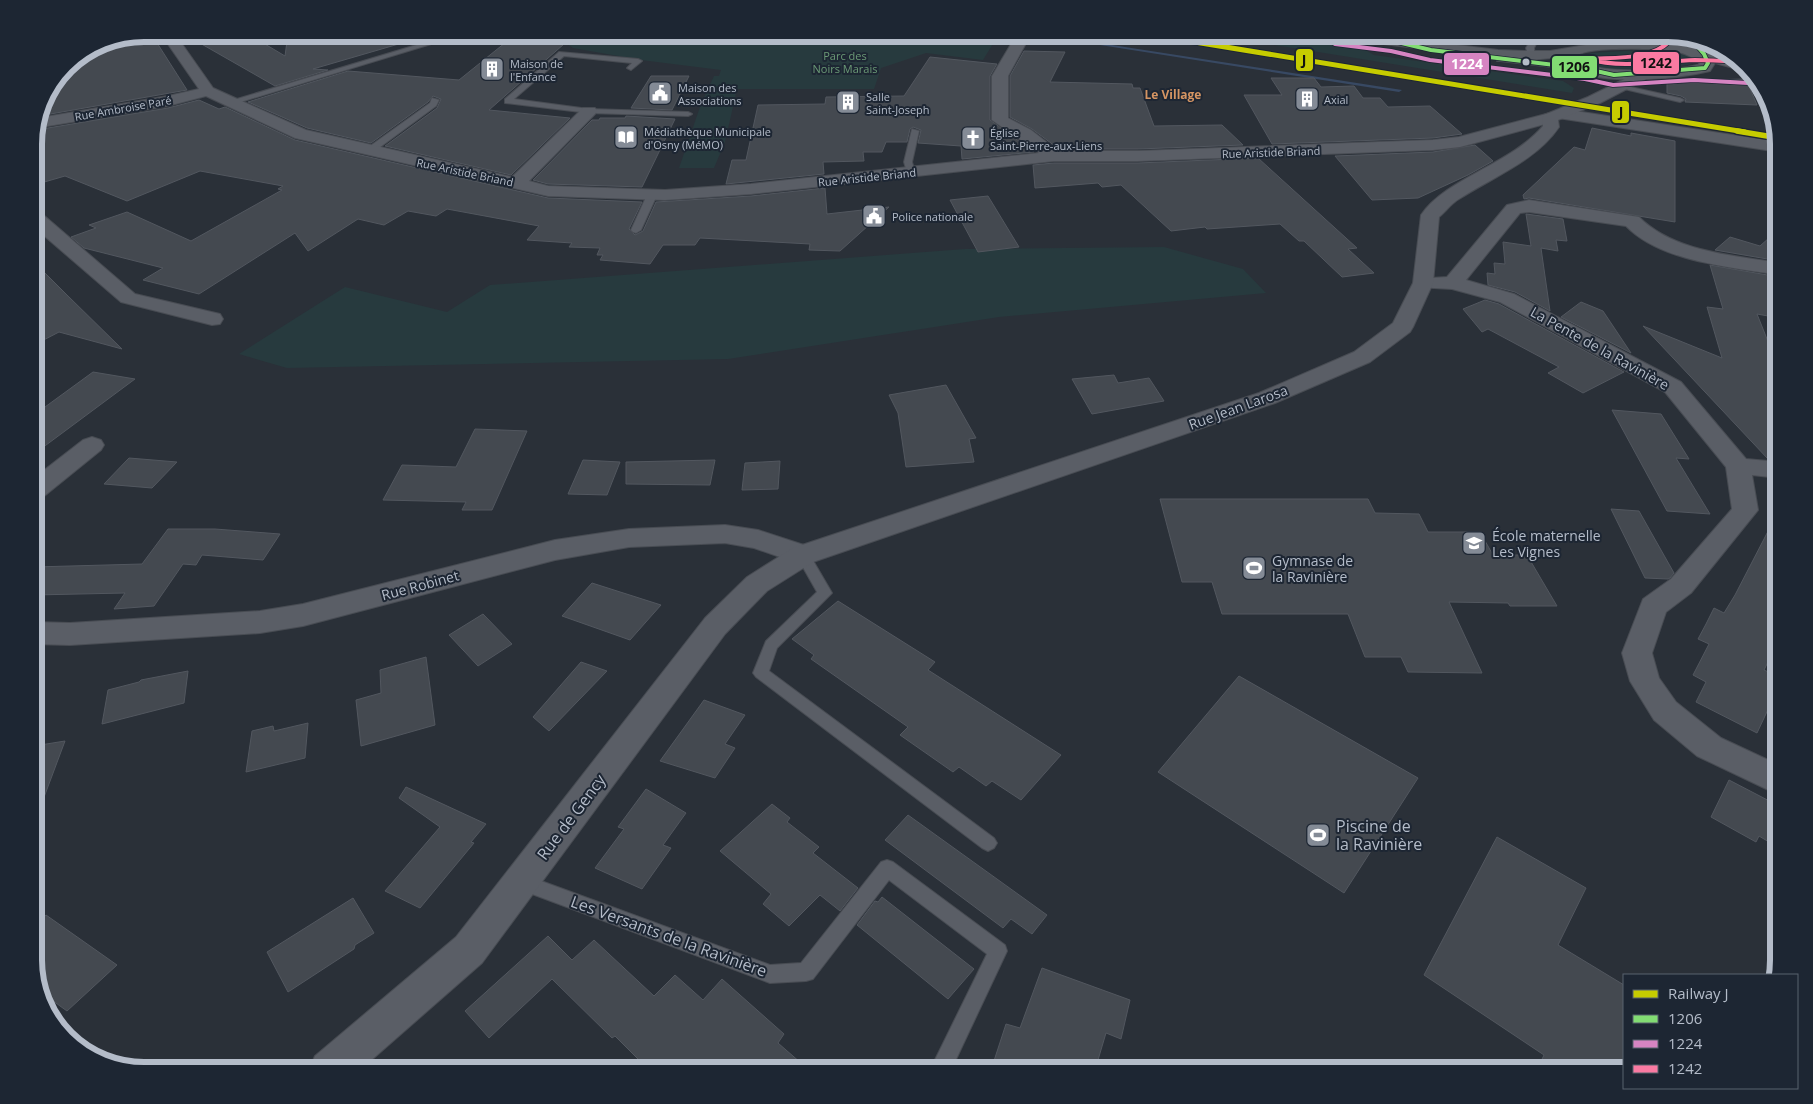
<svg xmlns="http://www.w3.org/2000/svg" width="1813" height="1104" font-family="'Open Sans',sans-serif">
  <rect width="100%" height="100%" fill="#2a3038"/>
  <!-- green -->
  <g fill="#273a3e">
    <polygon points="522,34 999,34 983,60 926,53 881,68 874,89 737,89 725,142 714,168 679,168 701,104 714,76 719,76 721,70 641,60 573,48 566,43"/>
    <polygon points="1207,34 1305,34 1359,41 1360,47 1374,55 1563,81 1574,88 1572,93"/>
    <path d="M1656 49C1668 50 1689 50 1693 62L1688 65C1666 67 1595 79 1583 57L1591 53Z"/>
    <polygon points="1164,247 1243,269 1266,293 999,317 728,359 287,368 239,354 345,287 447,312 490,285 965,249"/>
  </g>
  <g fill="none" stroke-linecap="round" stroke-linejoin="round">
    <!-- stream -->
    <polygon fill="#384963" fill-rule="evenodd" points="1030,34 1041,34 1402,90 1399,92"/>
  </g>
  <!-- building -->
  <g fill="#444950" stroke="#52575f">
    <polygon points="184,34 248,34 285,56 288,34 408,34 409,41 313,69 328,70 275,86"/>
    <polygon points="516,34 534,34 535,42 564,44 489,110 570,118 511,175 385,146 437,108 441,99 433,96 428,102 371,143 307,128 248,102 348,71 459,80"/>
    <polygon points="152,35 187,90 39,116 42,102 67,65 102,42"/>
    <polygon points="1024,51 1065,52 1050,82 1132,84 1133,88 1140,88 1154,126 1222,125 1243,145 1138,149 1059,149 1032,129 1010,117 1010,76"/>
    <polygon points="930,57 997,64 990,76 990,120 1034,152 962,159 961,146 918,143 921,130 913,127 910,129 907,142 886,142 882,152 863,152 864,161 823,162 824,174 726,184 732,160 746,160 758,105 825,104 826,97 904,96"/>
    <polygon points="651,76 689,76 672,110 631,108"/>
    <polygon points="1271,78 1314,78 1321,87 1354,86 1363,98 1380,98 1388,107 1430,106 1462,134 1433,138 1272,144 1244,95 1282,95"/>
    <polygon points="1746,79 1757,105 1685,102 1686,99 1681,96 1667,93 1667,81"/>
    <polygon points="199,100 219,109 225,107 295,140 548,198 642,202 629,229 635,235 643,231 656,202 751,196 825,188 827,214 889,207 840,251 809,250 810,244 700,238 695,245 663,245 650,264 600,260 603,255 597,255 600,248 569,247 572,243 527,240 539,226 447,209 436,216 408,211 384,225 358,219 308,251 295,233 199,294 143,280 163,268 84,248 71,237 96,228 89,225 127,212 191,241 282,190 278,189 283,186 200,171 127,201 65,176 34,185 34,137 36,130 168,108"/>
    <polygon points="626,116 675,119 642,187 548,184 533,180 592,120 599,120 600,118 625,118"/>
    <polygon points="1592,128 1631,136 1631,133 1675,141 1675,222 1529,198 1524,199 1523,195 1574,147 1585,150"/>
    <polygon points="1475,145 1493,161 1468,175 1418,198 1372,200 1335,156 1433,152"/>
    <polygon points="1258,158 1357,248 1348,249 1374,273 1342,277 1304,241 1299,241 1280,224 1207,229 1205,227 1171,231 1121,185 1102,187 1098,183 1035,188 1033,165 1054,163 1138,163"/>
    <polygon points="988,196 1019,247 978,252 950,200"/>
    <polygon points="1526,214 1563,219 1567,241 1556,240 1558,251 1541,248 1550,311 1515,292 1488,285 1487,273 1495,274 1494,263 1505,264 1503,242 1531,246"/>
    <polygon points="1779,229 1779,261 1715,250 1730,237 1760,246"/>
    <polygon points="34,262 66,294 122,349 59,332 34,345"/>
    <polygon points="1710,265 1779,277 1779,318 1757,314 1779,369 1779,460 1768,459 1643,326 1722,358 1707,307 1723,309"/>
    <polygon points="1485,300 1499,304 1624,372 1583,393 1548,373 1559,367 1488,329 1482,332 1463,309"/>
    <polygon points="1581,302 1603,311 1631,353 1561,317"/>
    <polygon points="93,372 135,379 34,454 34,415"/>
    <polygon points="1114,375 1118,383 1149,378 1164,401 1092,414 1072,379"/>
    <polygon points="946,385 976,438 969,439 974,462 906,467 898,413 889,395"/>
    <polygon points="1612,410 1661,414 1689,459 1676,458 1710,514 1667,511"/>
    <polygon points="475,429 527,431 492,510 462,510 466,502 383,500 402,465 456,467"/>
    <polygon points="129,458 177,462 152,488 104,484"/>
    <polygon points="583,460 620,462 607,495 568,494"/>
    <polygon points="715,460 710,485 626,484 626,462"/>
    <polygon points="780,461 778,489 742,490 745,463"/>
    <polygon points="1160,499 1368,499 1375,513 1419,514 1428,532 1480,532 1493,555 1527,555 1557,606 1510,606 1508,603 1449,602 1482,673 1408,672 1401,657 1365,657 1348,614 1222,614 1212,582 1182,582"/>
    <polygon points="1611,509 1639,511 1674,573 1670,578 1668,579 1645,578"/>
    <polygon points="1779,510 1779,640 1764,670 1779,677 1779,686 1757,733 1696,702 1706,682 1693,675 1709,644 1698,639 1706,624 1714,608 1724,613 1735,595"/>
    <polygon points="168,529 215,529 280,534 263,560 202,555 196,565 183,564 154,606 114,609 125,593 34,595 34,567 142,564"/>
    <polygon points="592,583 661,605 630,640 562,616"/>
    <polygon points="838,601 935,662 928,670 1061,755 1021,800 992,781 986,786 959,767 953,772 900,735 908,727 811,659 814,655 792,639"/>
    <polygon points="483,614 512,644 478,666 449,635"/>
    <polygon points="426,657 435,725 361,746 356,700 381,693 380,670"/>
    <polygon points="581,662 607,671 549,731 533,717"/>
    <polygon points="188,671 184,703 102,724 108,690 139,682 141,680"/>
    <polygon points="1239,676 1418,778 1344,893 1158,772"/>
    <polygon points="704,700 745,715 725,744 735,748 715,778 660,761"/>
    <polygon points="308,723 305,758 246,772 252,731 273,726 274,731"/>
    <polygon points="65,741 37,816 34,816 34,746"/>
    <polygon points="1729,780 1779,806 1779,848 1759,836 1756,842 1711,817"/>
    <polygon points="406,787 486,824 471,842 474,843 420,908 385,891 440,827 399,798"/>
    <polygon points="646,789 686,813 663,845 671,848 642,889 595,868 624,829 618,827"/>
    <polygon points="772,804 790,818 787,822 819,847 813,853 858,888 840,911 820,895 789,926 763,904 771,894 720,851"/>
    <polygon points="908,815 1047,915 1032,934 1011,919 1003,928 885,840"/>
    <polygon points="1497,837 1586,888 1558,945 1624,985 1624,1070 1537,1070 1544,1055 1424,975"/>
    <polygon points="882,897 974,969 948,999 857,925 875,901 878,902"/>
    <polygon points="353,898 374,933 355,945 354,949 288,992 267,952"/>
    <polygon points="46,915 117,965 67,1011 42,993 34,967 34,926"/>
    <polygon points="548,936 572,960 594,940 654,996 675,975 703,1000 722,979 784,1034 778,1043 809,1070 649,1070 615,1036 612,1038 552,979 489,1038 465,1011"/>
    <polygon points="1042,968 1130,1000 1121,1039 1106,1033 1095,1070 991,1070 1006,1024 1020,1028"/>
  </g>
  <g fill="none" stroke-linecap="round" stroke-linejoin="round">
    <!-- service casing -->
    <g stroke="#484c53" stroke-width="2">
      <g id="service">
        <polygon points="453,34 464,34 234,104 227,102"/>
        <polygon points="1574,34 1590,34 1536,44 1534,48 1535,57 1528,55 1526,48 1531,40"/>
        <polygon points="1641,34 1655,34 1665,37 1661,39"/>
        <polygon points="559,52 638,59 642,61 631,70 627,68 632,63 564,56 514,99 589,109 688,112 692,114 688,116 589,113 505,103 505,99"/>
        <polygon points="1497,57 1587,67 1591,69 1587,71 1500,61 1497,61"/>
        <polygon points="1617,84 1680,98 1684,100 1680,102 1620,88 1616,86"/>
        <polygon points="432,98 439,100 436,106 372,153 366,153 366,149 430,103"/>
        <polygon points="912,129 919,131 912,162 915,172 911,175 907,172 904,162"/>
        <polygon points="652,192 657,195 641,230 636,233 633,232 631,230 647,195"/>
        <polygon points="803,550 808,552 832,593 777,648 769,671 994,838 997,843 994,848 988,851 982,848 756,677 753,673 766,641 817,592 796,555 798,552"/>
        <polygon points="887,860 893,862 1005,945 1007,951 951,1070 930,1070 987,954 889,880 813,979 806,981 770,983 516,888 513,882 516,876 522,874 770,965 801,963 881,862"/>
      </g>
    </g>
    <!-- minor casing -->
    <g stroke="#484c53" stroke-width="2">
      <g id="minor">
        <polygon points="161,34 175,34 213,88 306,130 512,177 583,108 595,108 597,111 595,114 529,181 548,186 665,190 751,184 1039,153 992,120 992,76 1017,34 1031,34 1008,76 1008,118 1031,130 1058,151 1138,151 1433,140 1459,137 1550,113 1554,114 1556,111 1562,109 1779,142 1779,152 1558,118 1556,121 1460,147 1433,150 1138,161 1054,161 751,194 665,200 548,196 295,138 206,96 168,106 36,128 39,118 168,96 199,89"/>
        <path d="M1529 200 1639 217C1674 252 1732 255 1779 263V275C1731 267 1661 262 1626 226L1529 212 1520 213 1466 280 1514 294 1681 382 1746 459 1779 462V478L1752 475 1758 510 1691 593 1666 612 1652 653 1659 678 1676 702 1721 738 1779 765V795L1697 756 1654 720 1630 681 1622 653 1643 599 1671 579 1732 509 1726 467 1665 392 1500 302 1452 289 1416 287 1413 283 1416 279 1447 277 1507 205Z"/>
        <polygon points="34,211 41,213 135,294 220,314 223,319 220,324 212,325 121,302 34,227"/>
        <polygon points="92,437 101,440 104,445 101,450 43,497 34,499 34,478 83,440"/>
        <polygon points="725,525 758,530 813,548 817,555 813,562 803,565 754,548 725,543 629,547 555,560 303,626 260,633 70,645 34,644 34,622 70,623 260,611 303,604 555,540 629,529"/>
      </g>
    </g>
    <!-- tertiary casing -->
    <g stroke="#484c53" stroke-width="2">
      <g id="tertiary">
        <path d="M1655 34H1669C1662 43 1654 50 1642 47L1640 44C1643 39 1650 39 1655 34Z"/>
        <path d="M1686 38C1701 42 1708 44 1713 60L1711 63H1701L1697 55 1685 40Z"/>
        <path d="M1645 69 1650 71 1653 74 1650 77 1600 103 1558 120 1559 127C1536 161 1493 177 1459 199 1452 203 1446 211 1439 217L1433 283 1413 327 1410 332 1370 362 1275 403 813 562 767 591 725 634 482 963 360 1070H309L315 1056 456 937 705 618 747 577 793 548 1259 393 1354 352 1393 323 1413 283 1421 215C1446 178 1511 164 1543 126L1542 118 1544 115 1588 97Z"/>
      </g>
    </g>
    <!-- secondary casing -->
    <g stroke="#484c53" stroke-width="2">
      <path id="secondary" d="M1329 34H1368L1498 50 1525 51H1550L1609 41 1668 42 1691 46 1735 59 1745 69 1741 70 1715 63 1710 71C1678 79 1601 86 1573 69 1569 66 1565 61 1563 57L1519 61 1336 38ZM1648 49C1667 50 1687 50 1700 64 1682 71 1612 73 1593 66 1586 64 1582 61 1577 56 1587 47 1634 49 1648 49Z"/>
    </g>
    <!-- service -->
    <use href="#service" fill="#5a5e66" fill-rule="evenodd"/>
    <!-- minor -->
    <use href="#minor" fill="#5a5e66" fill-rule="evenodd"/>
    <!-- tertiary -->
    <use href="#tertiary" fill="#5a5e66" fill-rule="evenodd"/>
    <!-- secondary -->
    <use href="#secondary" fill="#595d64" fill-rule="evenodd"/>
    <!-- bus-1 casing -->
    <g stroke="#1d2633" stroke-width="5.5">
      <polyline id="bus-1" points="1336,34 1393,41 1431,50 1587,69 1614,75 1705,68 1708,63 1704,54 1692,40"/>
    </g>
    <!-- bus-2 casing -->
    <g stroke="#1d2633" stroke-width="5.5">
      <polyline id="bus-2" points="1335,44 1391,51 1430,60 1585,79 1613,85 1694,80 1748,83"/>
    </g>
    <!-- bus-3 casing -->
    <g stroke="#1d2633" stroke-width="5.5">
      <path id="bus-3" d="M1670 41C1650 61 1614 57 1587 59 1624 69 1658 61 1695 60 1709 60 1724 61 1738 62"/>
    </g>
    <!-- bus-1 -->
    <use href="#bus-1" stroke="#82dc73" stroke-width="4"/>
    <!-- bus-2 -->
    <use href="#bus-2" stroke="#d684c2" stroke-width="4"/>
    <!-- bus-3 -->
    <use href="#bus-3" stroke="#fa7aa2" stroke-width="4"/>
    <!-- rail-1-far1 casing -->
    <g stroke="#1d2633" stroke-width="7">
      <polyline id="rail-1-far1" points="1146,34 1745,132"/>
    </g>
    <!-- rail-1 casing -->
    <g stroke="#1d2633" stroke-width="8">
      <polyline id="rail-1" points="1737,131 1779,138"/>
    </g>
    <!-- rail-1-far1 -->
    <use href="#rail-1-far1" stroke="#c6cc00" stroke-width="5"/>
    <!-- rail-1 -->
    <use href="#rail-1" stroke="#c6cc00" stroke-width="5.5"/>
  </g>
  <!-- icons -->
  <defs>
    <g id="building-square" transform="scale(1.25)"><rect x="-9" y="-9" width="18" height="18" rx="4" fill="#848b96" stroke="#1d2633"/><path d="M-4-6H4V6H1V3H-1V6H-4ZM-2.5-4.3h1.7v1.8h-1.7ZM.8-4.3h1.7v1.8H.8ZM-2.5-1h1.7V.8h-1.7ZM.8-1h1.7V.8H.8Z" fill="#fff"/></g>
    <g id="civic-square" transform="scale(1.25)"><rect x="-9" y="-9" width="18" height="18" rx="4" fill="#848b96" stroke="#1d2633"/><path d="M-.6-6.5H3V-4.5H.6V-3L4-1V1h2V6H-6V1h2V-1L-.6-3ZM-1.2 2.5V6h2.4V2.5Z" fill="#fff"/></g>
    <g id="library-square" transform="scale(1.25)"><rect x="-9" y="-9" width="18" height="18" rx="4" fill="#848b96" stroke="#1d2633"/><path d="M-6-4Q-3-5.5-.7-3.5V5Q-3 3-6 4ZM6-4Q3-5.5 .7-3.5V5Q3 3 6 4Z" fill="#fff"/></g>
    <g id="church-square" transform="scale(1.25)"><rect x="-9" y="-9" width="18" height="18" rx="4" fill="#848b96" stroke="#1d2633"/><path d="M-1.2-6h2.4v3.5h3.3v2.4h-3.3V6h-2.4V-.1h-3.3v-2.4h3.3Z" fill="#fff"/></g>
    <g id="school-square" transform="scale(1.25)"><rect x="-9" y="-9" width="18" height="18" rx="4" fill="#848b96" stroke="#1d2633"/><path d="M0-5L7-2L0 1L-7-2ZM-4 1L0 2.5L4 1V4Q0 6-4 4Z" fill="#fff"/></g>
    <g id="stadium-square" transform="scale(1.25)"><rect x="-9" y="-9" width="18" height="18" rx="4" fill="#848b96" stroke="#1d2633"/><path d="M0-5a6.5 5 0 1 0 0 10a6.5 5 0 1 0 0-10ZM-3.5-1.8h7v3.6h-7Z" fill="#fff"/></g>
  </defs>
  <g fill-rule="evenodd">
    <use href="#building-square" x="492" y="69"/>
    <use href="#civic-square" x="660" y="93"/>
    <use href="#building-square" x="1307" y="99"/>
    <use href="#building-square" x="848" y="102"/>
    <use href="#library-square" x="626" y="137"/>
    <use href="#church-square" x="973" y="138"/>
    <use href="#civic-square" x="874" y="216"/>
    <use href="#school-square" x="1474" y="543"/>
    <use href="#stadium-square" x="1254" y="568"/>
    <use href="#stadium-square" x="1318" y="835"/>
  </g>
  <!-- markers -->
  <circle fill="#b4bcc9" stroke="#1d2633" stroke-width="2" cx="1526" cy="62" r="4.5"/>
  <g text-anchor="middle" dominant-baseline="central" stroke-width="4" stroke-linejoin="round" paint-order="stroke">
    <!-- far-park labels -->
    <g font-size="11" fill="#6b9a76" stroke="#1d2633">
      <text x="845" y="55">Parc des<tspan x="845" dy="13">Noirs Marais</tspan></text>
    </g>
    <!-- far-poi labels -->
    <g font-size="11" fill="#b4bcc9" stroke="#1d2633" text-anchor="start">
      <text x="510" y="63">Maison de<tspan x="510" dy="13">l'Enfance</tspan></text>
      <text x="678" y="87">Maison des<tspan x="678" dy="13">Associations</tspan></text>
      <text x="866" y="96">Salle<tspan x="866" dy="13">Saint-Joseph</tspan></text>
      <text x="1324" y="99">Axial</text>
      <text x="644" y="131">Médiathèque Municipale<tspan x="644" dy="13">d'Osny (MéMO)</tspan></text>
      <text x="990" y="132">Église<tspan x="990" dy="13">Saint-Pierre-aux-Liens</tspan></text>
      <text x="892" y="216">Police nationale</text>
    </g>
    <!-- far-street labels -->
    <g font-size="11" fill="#b4bcc9" stroke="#1d2633">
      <text transform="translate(123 108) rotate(-10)">Rue Ambroise Paré</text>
      <text transform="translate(1271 152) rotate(-2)">Rue Aristide Briand</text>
      <text transform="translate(465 172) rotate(12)">Rue Aristide Briand</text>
      <text transform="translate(867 177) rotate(-6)">Rue Aristide Briand</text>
    </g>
    <!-- far-neighbourhood labels -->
    <g font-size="12" font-weight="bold" fill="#d59563" stroke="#1d2633">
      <text x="1173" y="94">Le Village</text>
    </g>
    <!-- street labels -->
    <g font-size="14" fill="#b4bcc9" stroke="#1d2633">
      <text transform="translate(1600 348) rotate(29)">La Pente de la Ravinière</text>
      <text transform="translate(1238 407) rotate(-20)">Rue Jean Larosa</text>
      <text transform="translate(420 585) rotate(-15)">Rue Robinet</text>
    </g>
    <!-- poi labels -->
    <g font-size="14" fill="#b4bcc9" stroke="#1d2633" text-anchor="start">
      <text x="1492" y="535">École maternelle<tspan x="1492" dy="16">Les Vignes</tspan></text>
      <text x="1272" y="560">Gymnase de<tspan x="1272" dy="16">la Ravinière</tspan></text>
    </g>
    <!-- near-street labels -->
    <g font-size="16" fill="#b4bcc9" stroke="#1d2633">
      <text transform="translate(571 817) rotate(-53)">Rue de Gency</text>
      <text transform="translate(669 936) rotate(20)">Les Versants de la Ravinière</text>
    </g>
    <!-- near-poi labels -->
    <g font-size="16" fill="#b4bcc9" stroke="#1d2633" text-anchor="start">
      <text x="1336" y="826">Piscine de<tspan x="1336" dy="18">la Ravinière</tspan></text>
    </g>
  </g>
  <!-- crop -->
  <path d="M0 0H1813V1104H0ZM144 42H1668A102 102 0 0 1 1770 144V960A102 102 0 0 1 1668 1062H144A102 102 0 0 1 42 960V144A102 102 0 0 1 144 42Z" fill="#1d2633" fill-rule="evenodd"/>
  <path fill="none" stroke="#b4bcc9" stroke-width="6" d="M144 42H1668A102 102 0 0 1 1770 144V960A102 102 0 0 1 1668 1062H144A102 102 0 0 1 42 960V144A102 102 0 0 1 144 42Z"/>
  <g stroke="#1d2633" stroke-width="2">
    <rect x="1295" y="48" width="19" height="24" rx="5" fill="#c6cc00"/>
    <rect x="1632" y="51" width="48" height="24" rx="5" fill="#fa7aa2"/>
    <rect x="1443" y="52" width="47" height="24" rx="5" fill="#d684c2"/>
    <rect x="1551" y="55" width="47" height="24" rx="5" fill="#82dc73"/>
    <rect x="1611" y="100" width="19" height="24" rx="5" fill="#c6cc00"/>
  </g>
  <g font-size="14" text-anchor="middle" font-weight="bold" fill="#fff">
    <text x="1467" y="69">1224</text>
  </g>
  <g font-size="14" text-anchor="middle" font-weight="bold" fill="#111">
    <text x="1304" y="65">J</text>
    <text x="1656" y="68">1242</text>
    <text x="1574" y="72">1206</text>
    <text x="1621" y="117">J</text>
  </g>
  <!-- legend -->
  <rect x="1623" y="974" width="175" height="115" fill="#1d2633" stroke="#59626f"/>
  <rect x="1633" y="990" width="25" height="8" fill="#c6cc00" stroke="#59626f"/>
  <text x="1668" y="999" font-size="15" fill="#b4bcc9">Railway J</text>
  <rect x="1633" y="1015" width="25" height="8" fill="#82dc73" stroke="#59626f"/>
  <text x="1668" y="1024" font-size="15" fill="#b4bcc9">1206</text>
  <rect x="1633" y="1040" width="25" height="8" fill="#d684c2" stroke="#59626f"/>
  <text x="1668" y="1049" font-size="15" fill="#b4bcc9">1224</text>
  <rect x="1633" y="1065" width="25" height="8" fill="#fa7aa2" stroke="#59626f"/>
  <text x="1668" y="1074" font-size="15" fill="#b4bcc9">1242</text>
</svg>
